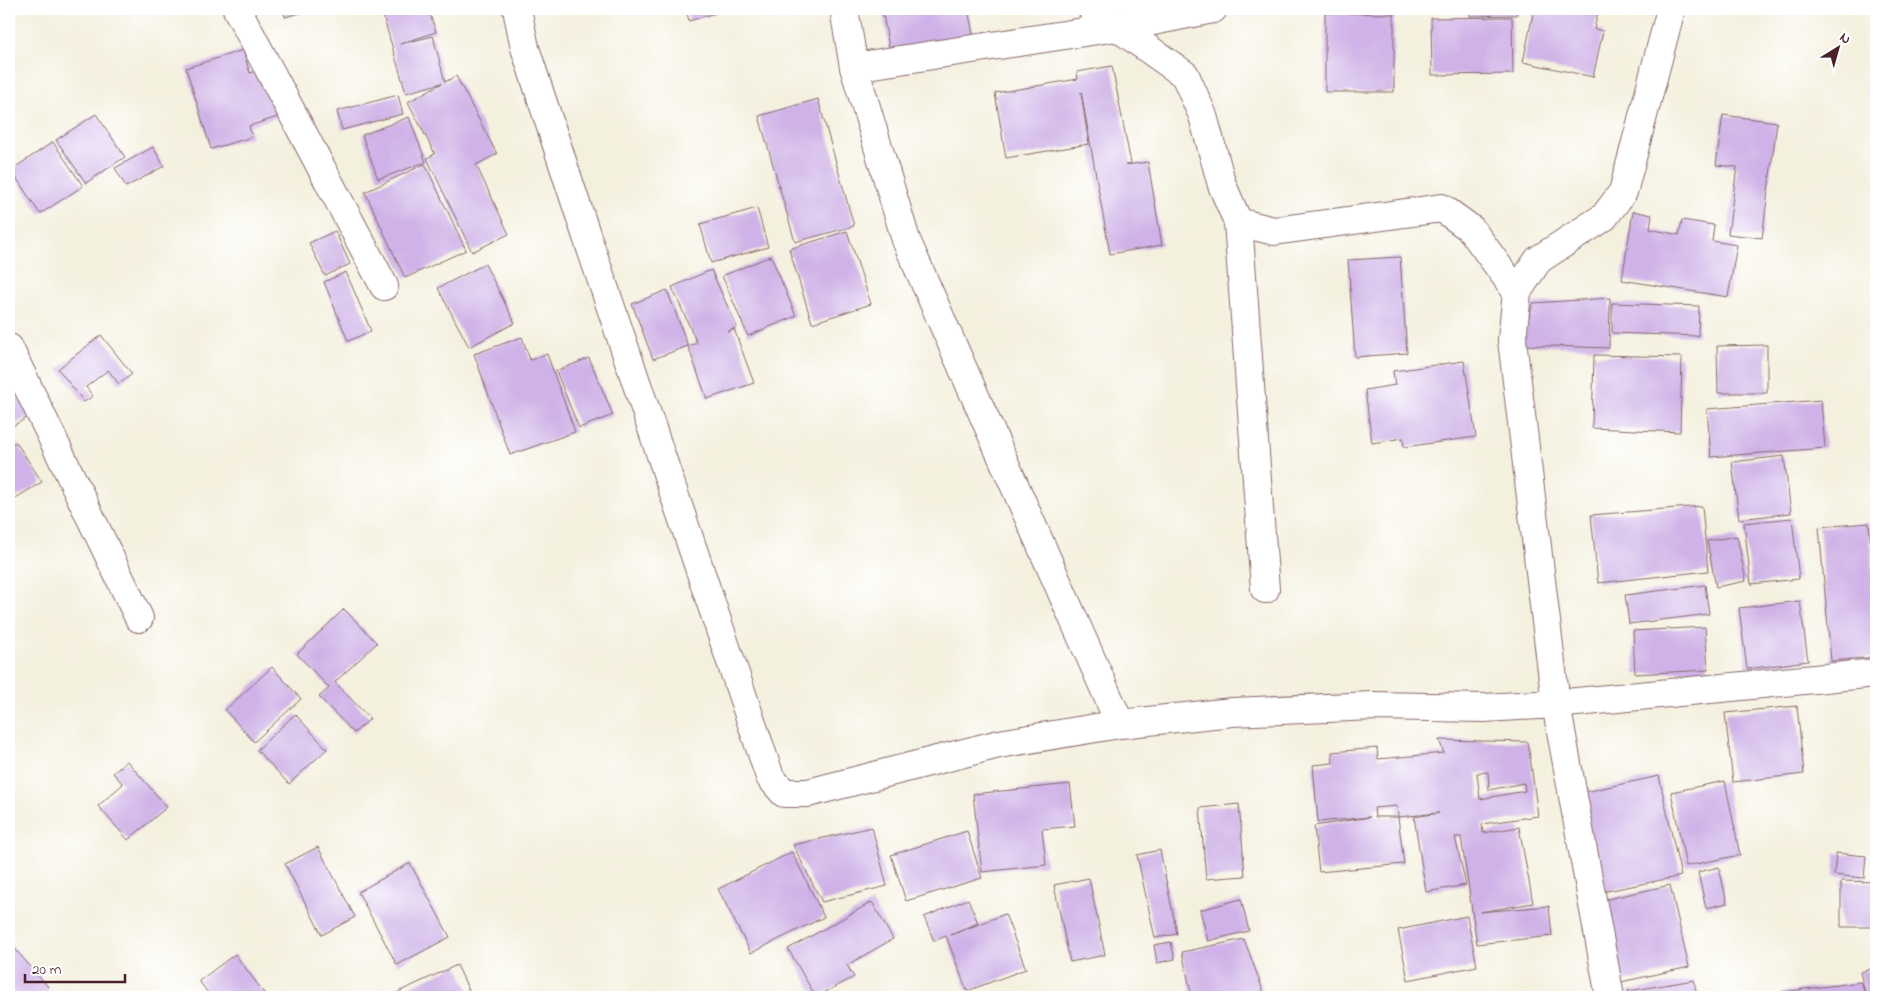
<svg xmlns="http://www.w3.org/2000/svg" width="1885" height="1006" font-family="'Indie Flower',sans-serif">
  <rect width="100%" height="100%" fill="#fff"/>
  <filter id="ink" filterUnits="userSpaceOnUse"><feTurbulence type="fractalNoise" baseFrequency=".02" numOctaves="2"/><feDisplacementMap in="SourceGraphic" scale="10" xChannelSelector="R" yChannelSelector="G"/><feConvolveMatrix kernelMatrix="1 2 1 2 8 2 1 2 1" color-interpolation-filters="sRGB"/></filter>
  <filter id="wash" filterUnits="userSpaceOnUse"><feTurbulence type="fractalNoise" baseFrequency=".0096" numOctaves="4" result="noise"/><feDisplacementMap in="SourceGraphic" scale="20" xChannelSelector="R" yChannelSelector="G"/><feGaussianBlur stdDeviation="1.12" result="paint"/><feColorMatrix in="noise" values="0 0 0 0 0 0 0 0 0 0 0 0 0 0 0 0 0 1.4 0 .05"/><feComposite in="paint" operator="in"/></filter>
  <g filter="url(#wash)">
    <rect width="100%" height="100%" fill="#f4f0de"/>
    <g id="blocks">
      <!-- building -->
      <g fill="#cfb2e7" fill-rule="evenodd">
        <polygon points="283,9 314,9 285,17"/>
        <polygon points="381,9 428,9 436,32 400,44 433,36 445,82 456,76 497,154 476,165 509,234 472,252 427,158 435,154 408,102 442,83 406,93"/>
        <polygon points="686,9 728,9 689,21"/>
        <polygon points="882,9 968,9 974,39 890,53"/>
        <polygon points="1469,9 1516,9 1517,15 1470,16"/>
        <polygon points="1534,9 1585,9 1598,12 1594,29 1603,31 1593,77 1523,62"/>
        <polygon points="1325,13 1394,14 1394,92 1325,92"/>
        <polygon points="1512,17 1513,74 1432,75 1431,18"/>
        <polygon points="243,50 250,73 263,69 278,117 249,126 252,137 211,149 186,68"/>
        <polygon points="1112,66 1131,164 1125,165 1148,162 1162,245 1110,254 1081,92 1089,144 1006,158 995,93 1078,79 1077,72"/>
        <polygon points="398,95 403,114 342,130 337,111"/>
        <polygon points="818,99 854,226 795,242 759,116"/>
        <polygon points="96,114 125,157 86,183 56,140"/>
        <polygon points="1723,115 1777,122 1762,238 1728,234 1737,167 1716,165"/>
        <polygon points="409,117 426,162 378,179 362,135"/>
        <polygon points="53,142 83,186 40,214 11,170"/>
        <polygon points="153,147 164,166 126,187 115,168"/>
        <polygon points="425,164 466,250 405,278 365,192"/>
        <polygon points="757,208 768,247 711,263 700,224"/>
        <polygon points="1633,211 1652,215 1650,229 1679,235 1682,220 1714,225 1712,241 1737,245 1728,297 1622,280"/>
        <polygon points="335,231 350,264 325,276 309,243"/>
        <polygon points="847,231 871,304 812,323 789,249"/>
        <polygon points="771,256 796,316 748,336 722,276"/>
        <polygon points="1400,257 1407,353 1355,357 1348,260"/>
        <polygon points="485,264 515,323 469,347 438,288"/>
        <polygon points="711,270 737,327 727,332 734,329 754,383 707,399 688,346 653,359 632,304 667,290 688,346 697,343 672,287"/>
        <polygon points="346,272 371,331 348,341 324,282"/>
        <polygon points="1610,298 1609,348 1521,345 1533,303"/>
        <polygon points="1612,303 1699,306 1698,336 1612,333"/>
        <polygon points="101,335 132,374 119,384 108,370 86,387 93,396 84,402 58,369"/>
        <polygon points="522,337 530,360 547,354 575,432 510,455 474,354"/>
        <polygon points="1767,345 1767,393 1718,393 1717,346"/>
        <polygon points="1594,355 1682,357 1680,432 1592,428"/>
        <polygon points="589,358 613,415 579,428 556,371"/>
        <polygon points="1464,361 1476,437 1404,447 1403,438 1372,443 1365,390 1395,385 1393,371"/>
        <polygon points="9,376 32,415 9,428"/>
        <polygon points="1821,400 1825,448 1711,457 1707,409"/>
        <polygon points="16,442 42,482 9,502 9,446"/>
        <polygon points="1784,456 1791,513 1739,519 1732,462"/>
        <polygon points="1702,506 1708,571 1598,583 1591,515"/>
        <polygon points="1792,518 1799,579 1751,584 1744,523"/>
        <polygon points="1869,523 1876,607 1876,657 1831,661 1819,527"/>
        <polygon points="1737,536 1746,581 1716,587 1707,541"/>
        <polygon points="1705,585 1709,614 1629,624 1625,595"/>
        <polygon points="1800,601 1808,661 1747,669 1739,608"/>
        <polygon points="344,609 377,643 335,682 370,719 354,733 319,697 329,688 297,654"/>
        <polygon points="1705,627 1708,670 1635,674 1633,631"/>
        <polygon points="272,667 301,699 254,742 225,710"/>
        <polygon points="1797,706 1804,774 1733,782 1725,713"/>
        <polygon points="295,714 327,749 289,784 257,750"/>
        <path d="M1439 740 1528 742 1538 816 1482 824 1483 833 1519 827 1533 903 1480 912 1549 906 1552 936 1477 944 1461 837H1455L1466 885 1426 892 1414 817 1439 813 1398 817 1397 806 1374 808 1375 817H1398L1404 864 1319 872 1314 826 1370 817 1318 822 1313 765 1333 763 1332 752 1377 748 1378 759 1444 753ZM1488 772 1489 790 1524 783 1525 791 1480 799 1477 773Z"/>
        <polygon points="127,761 167,807 128,840 98,806 123,784 113,773"/>
        <polygon points="1659,776 1681,876 1602,892 1580,793"/>
        <polygon points="1725,781 1740,855 1686,866 1671,792"/>
        <polygon points="1070,784 1075,826 1042,829 1046,865 982,872 973,794"/>
        <polygon points="1239,804 1245,876 1206,879 1200,808"/>
        <polygon points="872,827 887,886 822,902 793,845"/>
        <polygon points="967,831 982,878 906,901 891,855"/>
        <polygon points="318,847 355,917 322,935 285,864"/>
        <polygon points="1160,850 1177,934 1155,938 1137,855"/>
        <polygon points="792,852 824,917 751,953 718,889"/>
        <polygon points="1836,853 1866,856 1864,878 1834,875"/>
        <polygon points="410,863 450,937 397,965 358,892"/>
        <polygon points="1719,867 1727,903 1706,908 1698,872"/>
        <polygon points="1089,878 1105,955 1070,962 1054,885"/>
        <polygon points="1841,881 1876,882 1876,927 1841,927"/>
        <polygon points="1670,885 1689,967 1621,982 1603,900"/>
        <polygon points="968,899 978,923 951,935 1005,914 1026,969 967,991 946,936 934,941 924,917"/>
        <polygon points="1241,899 1249,931 1208,941 1200,910"/>
        <polygon points="872,902 893,939 847,965 854,977 816,997 788,949"/>
        <polygon points="1467,916 1477,966 1408,980 1398,930"/>
        <polygon points="1244,939 1264,993 1241,997 1192,997 1182,952"/>
        <polygon points="9,942 49,988 39,997 9,997"/>
        <polygon points="1171,942 1175,959 1157,963 1154,945"/>
        <polygon points="235,954 267,997 211,997 199,981"/>
        <polygon points="457,965 472,997 398,997 396,993"/>
        <polygon points="1876,968 1876,997 1866,997 1860,972"/>
        <polygon points="1694,980 1697,997 1630,997 1628,991"/>
        <polygon points="1861,982 1866,997 1782,997 1781,992"/>
      </g>
    </g>
  </g>
  <g filter="url(#ink)">
    <use href="#blocks" fill-opacity="0" stroke="#86686a" stroke-width="1"/>
    <g fill="none" stroke-linecap="round" stroke-linejoin="round">
      <!-- minor casing -->
      <g stroke="#86686a" stroke-width="30">
        <g id="minor">
          <polyline points="237,9 384,286"/>
          <polyline points="517,9 525,48 584,228 770,777 784,793 808,793 999,744 1120,724 1232,712 1373,706 1484,708 1556,704 1876,673"/>
          <polyline points="844,9 854,67 906,240 1120,724"/>
          <polyline points="1092,9 1185,75 1203,116 1222,185 1238,222 1274,231 1442,208 1471,229 1517,292"/>
          <polyline points="854,67 1143,23 1213,9"/>
          <polyline points="1238,222 1265,589"/>
          <polyline points="9,348 139,618"/>
          <polyline points="1610,997 1556,704 1512,340 1517,292 1538,260 1604,217 1623,192 1671,9"/>
        </g>
      </g>
      <!-- minor -->
      <use href="#minor" stroke="#fff" stroke-width="28"/>
    </g>
  </g>
  <!-- margin -->
  <rect width="1885" height="1006" fill="none" stroke="#fff" stroke-width="30"/>
  <!-- north arrow -->
  <g transform="translate(1838 48) rotate(37)" stroke="#ffffff" stroke-width="4" paint-order="stroke">
  <path d="M0-4L9 19L0 12L-9 19Z" fill="#4a1f2b"/>
  <text y="-8" font-size="14" font-weight="bold" text-anchor="middle" fill="#4a1f2b">N</text>
  </g>
  <!-- scale -->
  <path d="M25 974v8h100v-8" fill="none" stroke="#4a1f2b" stroke-width="2.5"/>
  <text x="32" y="974" font-size="15" fill="#4a1f2b" stroke="#ffffff" stroke-width="4" paint-order="stroke">20 m</text>
</svg>
